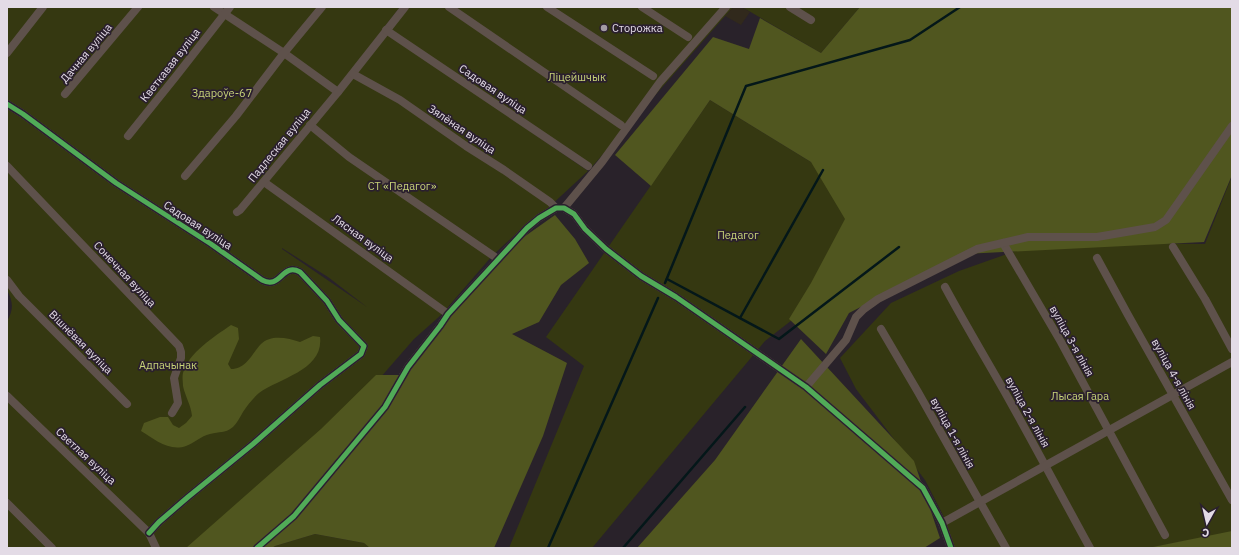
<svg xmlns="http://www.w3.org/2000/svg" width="1239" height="555" font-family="'IBM Plex Sans',sans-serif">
  <rect width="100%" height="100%" fill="#29222a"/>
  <!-- industrial -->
  <polygon fill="#31291c" points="733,7 742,7 750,12 741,25 725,16"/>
  <!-- green -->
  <g fill="#353811" fill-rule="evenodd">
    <path d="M7 7H400L382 30 588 171 494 258 534 217 492 256 441 315 414 339 340 424 208 548H7V321C14 310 13 301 7 290ZM282 248 328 277 367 307 282 249Z"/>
    <polygon points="401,7 733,7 589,170 384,30"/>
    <polygon points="742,7 860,7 821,53"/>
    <polygon points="710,100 811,162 894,241 765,341 592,548 509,548 584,366 546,337"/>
    <polygon points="1232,176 1232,532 1149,548 955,548 943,515 925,480 856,389 840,358 891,303 959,271 1024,248 1101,243 1205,244"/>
    <polygon points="315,534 364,543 370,548 272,548 275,546"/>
  </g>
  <!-- forest -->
  <g fill="#50561f">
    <polygon points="860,7 1232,7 1232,175 1204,242 964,254 849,313 826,354 789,319 811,283 845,219 811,162 710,100 651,186 615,155 713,37 749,49 760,18 821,53"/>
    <polygon points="555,215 575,239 589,263 561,285 539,322 512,334 567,363 543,436 494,548 370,548 364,543 315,534 275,546 272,548 186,548 321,429 376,375 404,375 494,258"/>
    <path d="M231 325 238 328 239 339 228 364 231 369C247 369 252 353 261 344 271 334 288 338 300 342L313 336 320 337C324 370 280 378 259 393 253 398 247 406 243 412 240 417 237 423 233 427 224 434 220 431 210 434 201 436 194 443 186 446 169 452 154 439 141 431L144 423 160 417H168L173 425 179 428 186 423 192 416C191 405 185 396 183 386 183 382 182 377 183 373 189 352 214 337 231 325Z"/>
    <polygon points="801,339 914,461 940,538 924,548 637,548 715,460"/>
    <polygon points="1232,531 1232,548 1148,548"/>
  </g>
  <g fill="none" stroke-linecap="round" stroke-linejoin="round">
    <!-- stream -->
    <g stroke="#041719" stroke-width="2.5">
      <polyline points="667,279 779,339 899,247"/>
      <polyline points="665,283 746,86 910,40 960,7"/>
      <polyline points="740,318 823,170"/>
      <polyline points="548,548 658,298"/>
      <polyline points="623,548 745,407"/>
    </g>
    <!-- street -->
    <g stroke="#5e514b" stroke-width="8">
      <polyline points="214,7 284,53 338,92 405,7"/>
      <polyline points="449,7 621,125"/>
      <polyline points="547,7 653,76"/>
      <polyline points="642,7 688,37"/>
      <polyline points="790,7 811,20"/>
      <polyline points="386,30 588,166"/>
      <polyline points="7,53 43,7"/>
      <polyline points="353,74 400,100 466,146 504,170 550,202 556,208"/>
      <polyline points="65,94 138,7"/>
      <path d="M7 104 23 114 116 183 211 244 262 280C281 290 282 262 300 272L327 301 339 320 364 346 361 354 320 385 253 444 188 497 159 522 149 533"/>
      <polyline points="310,125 349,157 498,259"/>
      <polyline points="128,136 177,75 230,7"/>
      <polyline points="7,166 179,346 181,352 181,358 174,378 178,403 172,413"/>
      <polyline points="185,176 236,116 284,53 322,7"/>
      <polyline points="264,182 448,314"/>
      <polyline points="564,208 602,162 660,82 726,7"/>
      <polyline points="237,212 240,210 338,92"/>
      <polyline points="1003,243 1061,342 1165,535"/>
      <polyline points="1173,247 1205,299 1232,349"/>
      <polyline points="1097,258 1128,315 1232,500"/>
      <polyline points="7,280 19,296 127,404"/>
      <path d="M945 287C965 324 986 359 1007 396 1035 446 1062 497 1090 548"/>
      <polyline points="881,329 918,392 1006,548"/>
      <polyline points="806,387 846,340 856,317 864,309 878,299 977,249 1028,237 1097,237 1155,227 1166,220 1232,126"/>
      <polyline points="7,396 149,533 156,548"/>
      <polyline points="7,503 52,548"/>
      <polyline points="942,523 1232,362"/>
      <polyline points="257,548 294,516 385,407 408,367 440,326 448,314 527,228 539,218 556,208 564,208 574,214 585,229 606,249 641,276 676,297 806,387 923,488 942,523 951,548"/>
    </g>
    <!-- cycleway casing -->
    <g stroke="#2a1f2e" stroke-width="8">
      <g id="cycleway">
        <path d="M7 104 23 114 116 183 211 244 262 280C281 290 282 262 300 272L327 301 339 320 364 346 361 354 320 385 253 444 188 497 159 522 149 533"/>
        <polyline points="257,548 294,516 385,407 408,367 440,326 448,314 527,228 539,218 556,208 564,208 574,214 585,229 606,249 641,276 676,297 806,387 923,488 942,523 951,548"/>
      </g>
    </g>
    <!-- cycleway -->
    <use href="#cycleway" stroke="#51ab58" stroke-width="5"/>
  </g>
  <!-- markers -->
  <circle fill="#a29aa4" stroke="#2a1f2e" stroke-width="1.5" cx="604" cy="28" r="4"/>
  <g text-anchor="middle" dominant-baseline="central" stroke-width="3.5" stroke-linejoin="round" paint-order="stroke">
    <!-- poi labels -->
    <g font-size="11" fill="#e3dbe6" stroke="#2a1f2e" text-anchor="start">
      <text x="612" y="28">Сторожка</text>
    </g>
    <!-- street labels -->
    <g font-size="11" fill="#e3dbe6" stroke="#2a1f2e">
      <text transform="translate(86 53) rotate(-50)">Дачная вуліца</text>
      <text transform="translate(170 65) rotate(-52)">Кветкавая вуліца</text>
      <text transform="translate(493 89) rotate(34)">Садовая вуліца</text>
      <text transform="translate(462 129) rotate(34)">Зялёная вуліца</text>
      <text transform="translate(279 145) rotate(-51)">Падлеская вуліца</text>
      <text transform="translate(198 225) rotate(33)">Садовая вуліца</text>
      <text transform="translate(363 238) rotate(36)">Лясная вуліца</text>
      <text transform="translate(125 274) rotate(47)">Сонечная вуліца</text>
      <text transform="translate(1072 341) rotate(61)">вуліца 3-я лінія</text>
      <text transform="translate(81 342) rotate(45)">Вішнёвая вуліца</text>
      <text transform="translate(1174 374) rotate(61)">вуліца 4-я лінія</text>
      <text transform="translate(1028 412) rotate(61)">вуліца 2-я лінія</text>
      <text transform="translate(953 433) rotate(61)">вуліца 1-я лінія</text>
      <text transform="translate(86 456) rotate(43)">Светлая вуліца</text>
    </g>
    <!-- park labels -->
    <g font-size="11" fill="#c8d478" stroke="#2a1f2e">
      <text x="577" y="77">Ліцейшчык</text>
      <text x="222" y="93">Здароўе-67</text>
      <text x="402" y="186">СТ «Педагог»</text>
      <text x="738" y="235">Педагог</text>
      <text x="168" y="365">Адпачынак</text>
      <text x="1080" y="396">Лысая Гара</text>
    </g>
  </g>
  <!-- border -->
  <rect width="1239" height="555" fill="none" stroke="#e3dbe6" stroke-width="16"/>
  <!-- north arrow -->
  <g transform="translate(1207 523) rotate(188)" stroke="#2a1f2e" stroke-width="3" paint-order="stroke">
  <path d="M0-3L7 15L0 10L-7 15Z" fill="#e3dbe6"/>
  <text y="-6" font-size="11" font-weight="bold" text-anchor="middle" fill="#e3dbe6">С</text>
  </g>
</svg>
